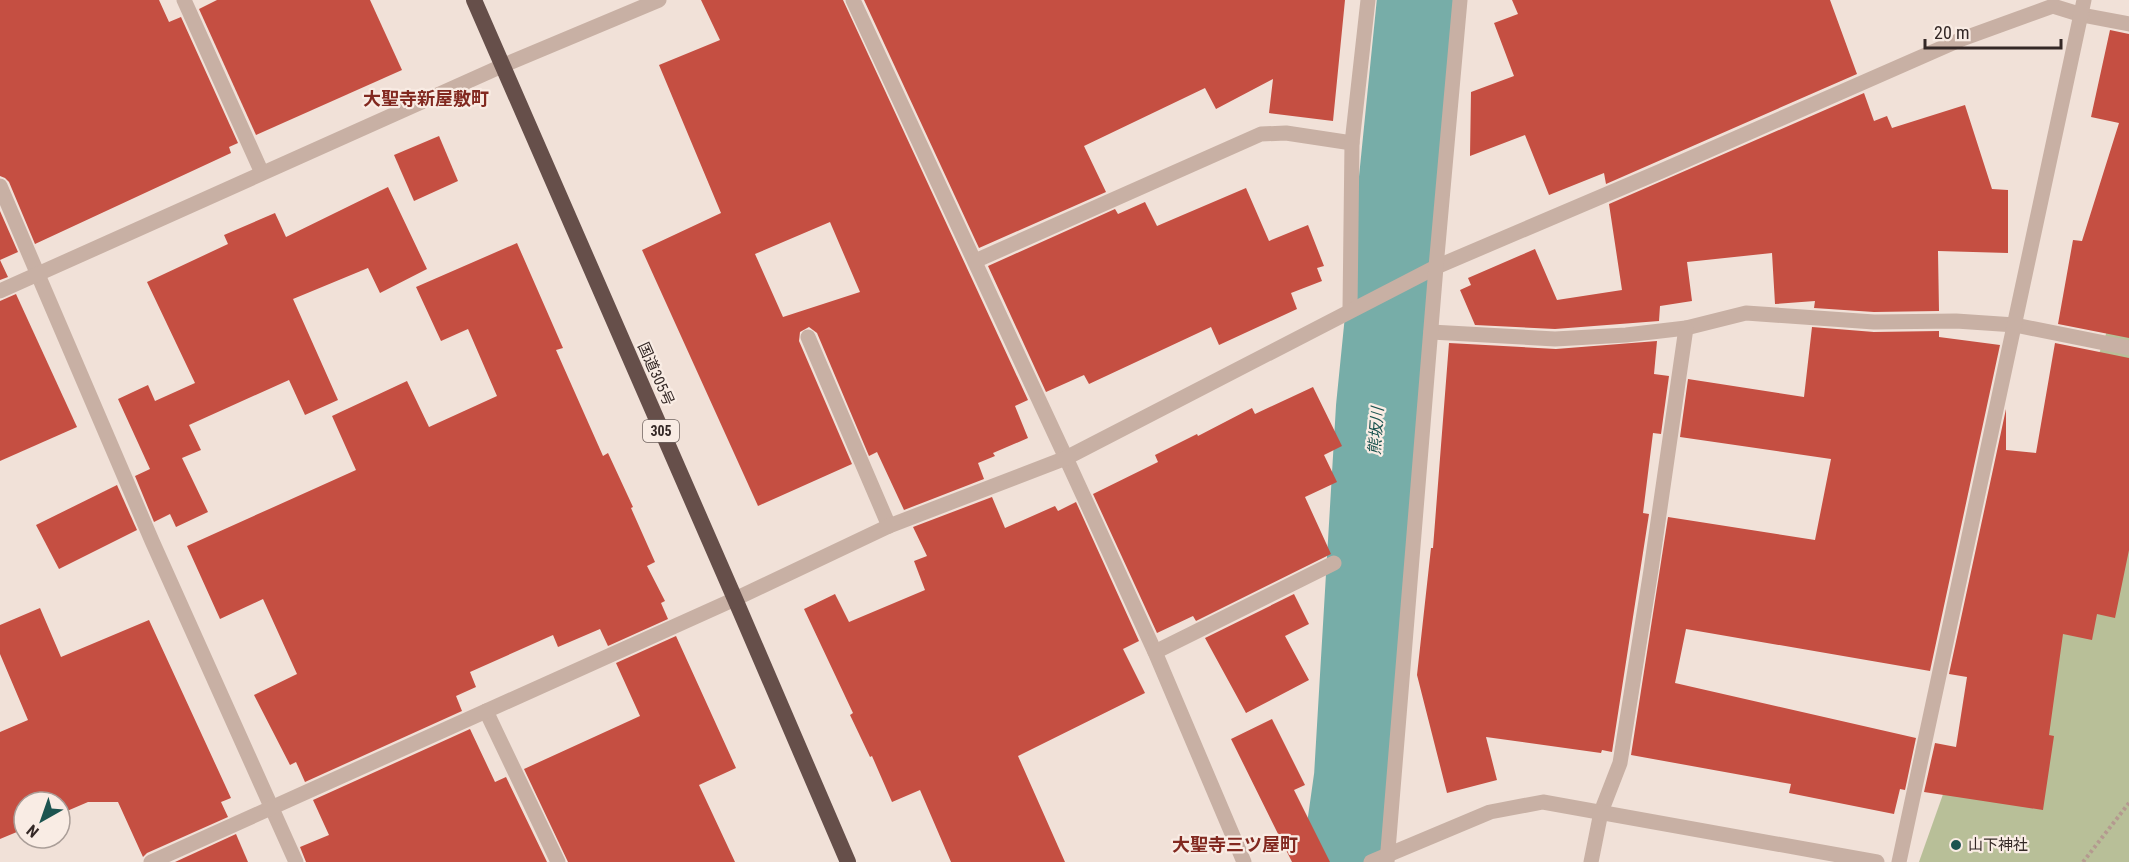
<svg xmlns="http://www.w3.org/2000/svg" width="2129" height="862" font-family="'Roboto Condensed','Noto Sans JP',sans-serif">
  <rect width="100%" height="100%" fill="#f1e1d8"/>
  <!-- green -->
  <polygon fill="#b8bf98" points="2129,269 2129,862 1919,862"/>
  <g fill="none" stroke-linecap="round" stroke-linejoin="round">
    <!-- river -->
    <polyline stroke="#77ada8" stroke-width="82" points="1343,862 1355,777 1377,407 1418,0"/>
  </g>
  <!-- building -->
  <g fill="#c54f42" fill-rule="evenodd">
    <polygon points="0,0 159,0 169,22 181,17 238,143 229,147 231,153 35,244 9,182 5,178 0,176"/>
    <polygon points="217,0 370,0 402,70 256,135 199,9"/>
    <path d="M701 0H843L1028 400 1015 406 1028 438 993 453 995 456 978 463 984 479 904 510 877 452 869 456 817 333 809 327 800 332 799 341 852 464 758 506 642 250 721 213 659 65 720 40ZM830 222 860 292 783 317 755 254Z"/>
    <polygon points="864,0 1345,0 1333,121 1269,113 1273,79 1216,109 1205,88 1084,146 1106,192 979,248"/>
    <polygon points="1512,0 1830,0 1857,74 1606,184 1604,173 1549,195 1525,135 1470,156 1471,92 1514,76 1494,23 1518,14"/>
    <polygon points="2110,30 2129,34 2129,338 2058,324 2073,240 2082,241 2119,123 2091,117"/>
    <polygon points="1864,93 1874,121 1887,116 1892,128 1965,105 1992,189 2008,190 2008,253 1938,251 1939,311 1874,312 1814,308 1815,301 1775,304 1772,253 1687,262 1692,301 1660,306 1659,321 1555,329 1475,325 1460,290 1471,285 1468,278 1535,249 1557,300 1622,290 1609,204"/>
    <polygon points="439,136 458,181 414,201 394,155"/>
    <polygon points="388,187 427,269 380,293 368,268 293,299 338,400 305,415 289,380 189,425 201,450 182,458 208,512 176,527 170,514 154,522 135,476 150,469 118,399 148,385 155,401 195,383 147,282 228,244 224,235 275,213 286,237"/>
    <polygon points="1246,188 1269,241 1308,225 1324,266 1317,268 1322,281 1291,293 1297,309 1219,345 1211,327 1089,384 1084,375 1046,392 988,266 1115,209 1118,214 1145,202 1157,226"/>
    <polygon points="0,211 18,252 0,260 8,277 0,280"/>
    <polygon points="517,243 563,348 556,350 603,456 608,453 633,507 631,508 655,562 647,566 665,601 661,603 668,619 608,646 600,629 558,647 553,635 470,672 476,687 456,696 462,711 305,782 296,762 290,765 254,695 297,674 263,599 220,619 187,546 356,470 332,416 407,381 429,427 497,396 468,329 441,341 416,287"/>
    <polygon points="16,294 77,427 0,461 0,301"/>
    <polygon points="1812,327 1874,332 1939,331 1939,337 2000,345 1930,671 1686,629 1675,683 1916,738 1905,790 1900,789 1894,814 1789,793 1791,784 1631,755 1668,517 1815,540 1831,459 1680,437 1688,379 1804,397"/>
    <polygon points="1657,341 1654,374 1669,376 1661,434 1653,433 1643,513 1649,514 1612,752 1602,750 1601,753 1486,737 1497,780 1447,793 1417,675 1431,548 1433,548 1449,343 1556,349"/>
    <polygon points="2055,343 2129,358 2129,550 2115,618 2097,614 2092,640 2063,634 2049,735 2054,736 2043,810 1924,792 1935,743 1956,747 1967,677 1949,674 2006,409 2006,450 2036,453"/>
    <polygon points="1313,387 1342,446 1324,455 1337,482 1305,497 1331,554 1196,621 1193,616 1157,633 1093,494 1158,462 1155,455 1197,434 1198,436 1252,408 1255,414"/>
    <polygon points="117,485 137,530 59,569 36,525"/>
    <polygon points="992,497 1005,528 1055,506 1058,511 1076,502 1139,641 1123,649 1145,693 1018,756 1065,862 951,862 920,790 892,802 872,756 870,757 850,715 853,713 804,609 835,594 849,622 925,590 914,561 927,556 913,527"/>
    <polygon points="1294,594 1309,624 1285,636 1309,680 1246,713 1205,638"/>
    <polygon points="40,608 61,657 149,620 231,798 221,802 228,817 147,853 143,857 118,802 88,802 60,814 60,802 24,802 24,829 0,839 0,732 28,720 0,654 0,625"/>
    <polygon points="676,636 736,768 699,785 735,862 568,862 524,769 640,716 616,663"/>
    <polygon points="1272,719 1305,785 1294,790 1330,862 1292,862 1231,739"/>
    <polygon points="470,729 495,782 506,777 547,862 306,862 300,847 329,835 313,800"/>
    <polygon points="236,834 248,862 175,862"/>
  </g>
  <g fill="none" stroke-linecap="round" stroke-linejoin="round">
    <!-- path -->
    <polyline stroke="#b4998f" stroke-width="4" stroke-dasharray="3 3" stroke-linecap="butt" points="2083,862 2129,803"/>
    <!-- service -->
    <g stroke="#c8b0a4" stroke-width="15">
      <polyline points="184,0 262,173"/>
      <polyline points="853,0 1066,458"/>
      <polyline points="2082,15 2129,24"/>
      <polyline points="975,261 1261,134 1286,133 1352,143"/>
      <polyline points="1431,332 1555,339 1626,335 1686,328 1746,313 1874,322 1956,321 2015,325 2129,348"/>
      <polyline points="808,337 889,526"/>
      <polyline points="1155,652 1334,563"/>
      <polyline points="486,711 558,862"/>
      <polyline points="1591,862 1601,812 1620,763 1651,570 1686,328"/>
    </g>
    <!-- minor -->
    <g stroke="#c8b0a4" stroke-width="15">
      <polyline points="0,186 152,541 296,862"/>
      <polyline points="0,291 502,66 659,0"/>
      <polyline points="1350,309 1352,143 1368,0"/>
      <polyline points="1066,458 1155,652 1244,862"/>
      <polyline points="151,862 735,599 889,526 1066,458 1436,267 1659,172 1962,39 2053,6 2082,15"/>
      <polyline points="1371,862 1490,812 1543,802 1877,862"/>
      <polyline points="1387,862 1436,267 1460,0"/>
      <polyline points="1899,862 2084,0"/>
    </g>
    <!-- trunk -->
    <polyline stroke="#664f4a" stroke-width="16" points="474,0 735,599 848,862"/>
  </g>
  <!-- markers -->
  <circle fill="#1c5450" stroke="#f9ece4" stroke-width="2" cx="1956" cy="845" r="6"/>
  <g text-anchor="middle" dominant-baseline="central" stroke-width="4.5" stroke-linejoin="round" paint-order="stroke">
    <!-- shield labels -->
    <rect fill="#f9ece4" stroke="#6f635f" stroke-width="1.5" x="643" y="420" width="36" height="22" rx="4.5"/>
    <g font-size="14" font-weight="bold" fill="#342826">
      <text x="661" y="431">305</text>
    </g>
    <!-- street labels -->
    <g font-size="15" fill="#342826" stroke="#f9ece4">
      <text transform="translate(656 374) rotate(66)">国道305号</text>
    </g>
    <!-- poi labels -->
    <g font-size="15" fill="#342826" stroke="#f9ece4" text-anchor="start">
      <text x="1968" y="845">山下神社</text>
    </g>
    <!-- water labels -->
    <g font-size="16" font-style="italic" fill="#1c5450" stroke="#f9ece4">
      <text transform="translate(1376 431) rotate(-86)">熊坂川</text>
    </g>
    <!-- quarter labels -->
    <g font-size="18" font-weight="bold" fill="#822920" stroke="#f9ece4">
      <text x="426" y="98">大聖寺新屋敷町</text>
      <text x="1235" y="844">大聖寺三ツ屋町</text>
    </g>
  </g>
  <!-- north arrow -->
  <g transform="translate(42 820) rotate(220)"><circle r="28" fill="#f9ece4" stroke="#aa9e98" stroke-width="1.5"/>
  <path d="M0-4.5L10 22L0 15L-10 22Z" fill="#1c5450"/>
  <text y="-9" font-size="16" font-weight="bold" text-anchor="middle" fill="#342826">N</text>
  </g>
  <!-- scale -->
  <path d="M1925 39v9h136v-9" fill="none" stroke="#342826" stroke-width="3"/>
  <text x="1934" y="39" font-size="18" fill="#342826" stroke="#f9ece4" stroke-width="4.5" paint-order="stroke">20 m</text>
</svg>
